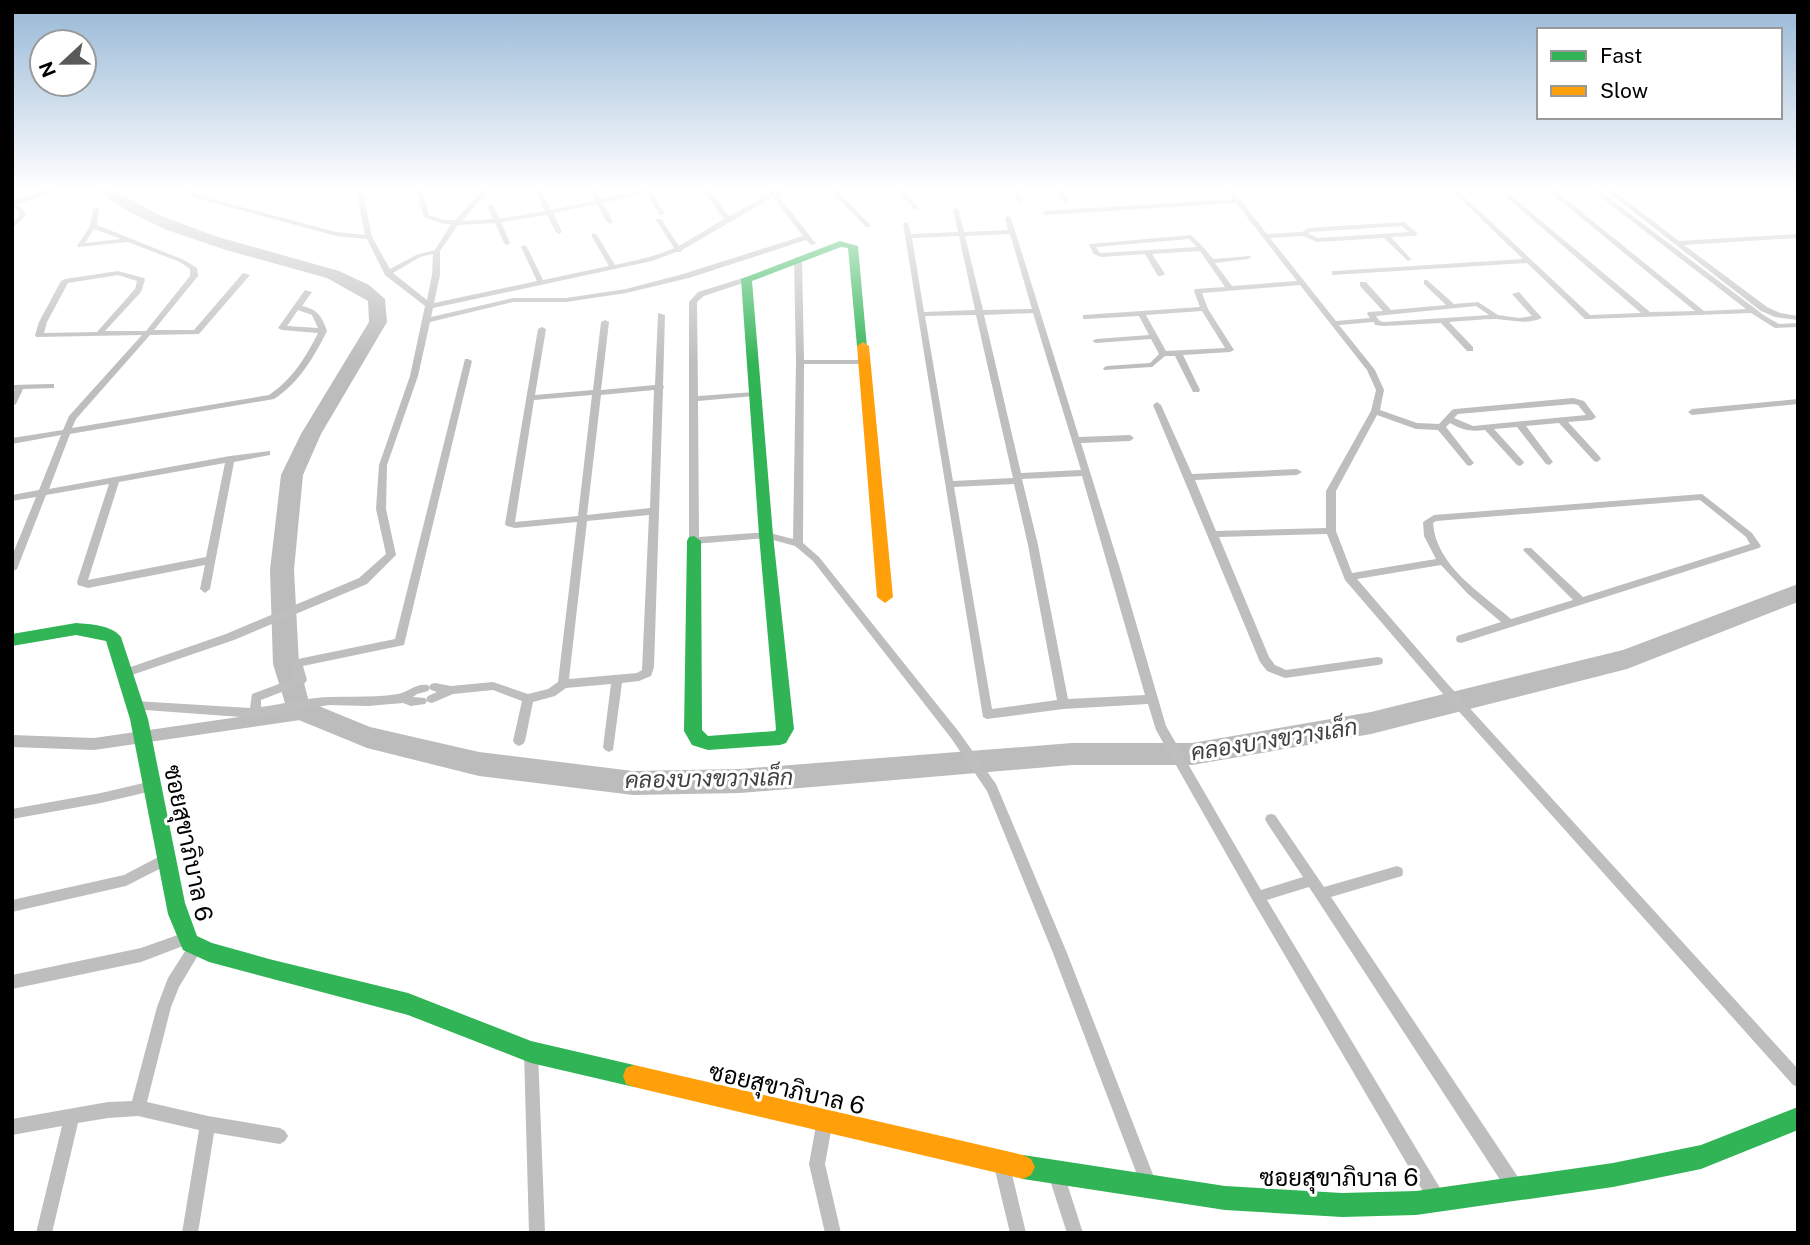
<svg xmlns="http://www.w3.org/2000/svg" width="1810" height="1245" font-family="'Public Sans',Sarabun,sans-serif">
  <rect width="100%" height="100%" fill="#fff"/>
  <g fill="none" stroke-linecap="round" stroke-linejoin="round">
    <!-- canal -->
    <g fill="#bcbcbc" fill-rule="evenodd">
      <polygon points="46,189 59,189 12,207 12,201"/>
      <polygon points="307,707 312,709 315,713 312,717 307,719 94,750 12,747 12,735 94,738"/>
    </g>
    <!-- river -->
    <polygon fill="#bcbcbc" fill-rule="evenodd" points="94,189 111,189 159,215 218,237 339,271 369,285 385,299 387,322 321,434 303,475 294,570 299,664 309,702 370,727 479,752 633,771 740,769 1072,743 1192,743 1371,712 1623,650 1798,584 1798,602 1627,669 1371,734 1192,765 1072,765 740,793 633,795 479,776 367,748 289,716 273,664 270,570 281,475 301,434 369,322 368,301 327,278 226,250 167,230 129,212"/>
    <!-- street -->
    <g fill="#bebebe" fill-rule="evenodd">
      <path d="M181 189H189L197 195 336 232 365 235 356 189H362L372 237 390 269 416 255 435 250 451 224H444L424 217 416 189H422L429 215 444 220H455L484 189H491L462 221 493 219 488 207 491 205 494 207 499 219 545 211 535 189H541L551 210 595 201 589 189H595L601 199 649 189 665 214 660 215 646 193 603 203 613 222 610 224 607 222 597 204 553 213 562 232 559 234 556 232 547 215 501 222 510 243 507 245 504 243 495 223 458 225 440 251V275L434 303 537 281 521 247 524 245 527 247 543 280 609 266 591 235 594 233 597 235 615 265C635 260 655 257 674 248L656 220 657 219H661L679 246 724 219 702 189H708L729 216 770 194 769 190H773L775 192 782 189H792L778 195 816 244 811 245 806 240 689 278 626 293 566 302H513L430 322 418 376 387 465 386 509 396 555 367 584 234 640 126 677 122 676 121 673 122 670 226 634 359 578 386 554 376 509 379 465 410 376 425 306 385 275 367 239 336 236 193 197ZM773 197 803 236 683 274 626 289 566 298H513L431 317 433 308 652 261 676 252H681L682 250ZM433 254 432 275 427 300 393 273 420 257Z"/>
      <polygon points="829,189 836,189 870,225 870,227 866,227"/>
      <polygon points="895,189 902,189 918,207 918,209 914,209"/>
      <polygon points="961,189 968,189 968,190 965,192"/>
      <polygon points="1016,189 1022,189 1020,193 1022,203 1017,202 1014,193"/>
      <polygon points="1056,189 1062,189 1069,202 1068,203 1064,203"/>
      <path d="M1225 189H1232L1267 234 1302 232 1308 228 1404 222 1417 233 1418 234 1415 236 1391 237 1410 258 1412 259 1408 261 1384 238 1317 242 1303 236 1270 238 1336 321 1370 318 1367 314 1368 312 1383 311 1360 286V282H1366L1391 310 1446 305 1424 284V280H1427L1454 304 1478 302 1498 315 1519 318 1532 316 1512 294 1519 292 1542 318C1527 325 1512 320 1496 319 1481 319 1465 321 1449 322L1473 347V351H1467L1441 323 1384 326 1375 325 1374 322 1339 325 1375 370 1384 390 1380 410 1417 423 1439 424 1452 410 1455 409 1573 398 1584 401 1596 417 1592 420 1568 422 1600 457 1601 459 1597 462 1594 461 1559 423 1526 426 1553 462 1549 465 1546 464 1517 427 1494 429 1523 461 1524 463 1520 466 1517 465 1485 430C1471 432 1462 430 1450 423L1446 427 1474 463 1470 466 1467 465 1438 430 1416 429 1377 415 1336 491V531L1352 573 1436 559 1424 536 1423 522 1434 515 1702 494 1752 533 1761 546 1759 548 1461 643 1457 642 1456 639 1457 636 1501 622 1468 594 1441 565 1357 579 1445 681 1798 1069V1087L1793 1085 1437 687 1345 580 1327 534 1219 537 1269 657 1275 665 1286 670 1378 657 1382 658 1383 661 1382 664 1378 665 1285 678 1267 671 1260 662 1153 405 1157 402 1161 405 1192 474 1297 469 1302 472 1297 475 1195 480 1216 531 1326 528V491L1371 411 1376 390 1367 370 1300 285 1202 293 1208 309 1234 350 1230 352 1183 355 1200 390 1199 392H1193L1175 356H1165L1152 367 1104 370 1103 368 1107 366 1150 363 1159 354 1151 339 1096 343 1092 341 1096 339 1149 335 1139 316 1086 319H1083V315L1200 307 1194 291 1195 289 1225 287 1200 251 1152 254 1165 274 1161 276H1158L1145 254 1101 257 1094 254 1089 245 1090 244 1191 235 1204 248 1213 259 1250 256 1251 257 1248 259 1215 263 1232 286 1297 281 1236 203 1045 215 1042 213 1045 211 1233 199ZM1402 226 1409 232 1318 238 1308 233 1310 232ZM1189 239 1197 247 1102 253 1099 252 1096 247ZM1476 306 1489 315 1384 322 1380 321 1376 316ZM1202 311 1225 348 1166 351 1146 315ZM1573 404 1578 405 1586 415 1473 426 1454 418 1458 414ZM1700 500 1746 537 1750 544 1583 597 1531 548H1525L1523 550 1573 600 1511 619C1481 593 1436 566 1433 523L1436 521Z"/>
      <polygon points="1292,189 1298,189 1299,191 1296,193"/>
      <polygon points="1450,189 1456,189 1590,315 1641,313 1505,196 1505,194 1509,194 1650,312 1695,311 1546,189 1553,189 1704,311 1746,309 1590,189 1597,189 1765,316 1779,324 1798,323 1798,327 1775,328 1751,313 1588,319 1585,319 1527,263 1332,275 1332,271 1335,271 1523,259"/>
      <polygon points="1604,189 1611,189 1679,241 1798,234 1798,238 1684,245 1767,307 1780,313 1798,316 1798,320 1775,317 1761,311"/>
      <polygon points="12,202 21,207 26,215 12,229 12,223 20,215 16,209 12,207"/>
      <path d="M96 207 99 209 97 225 184 260 197 268 198 276 154 330H194L243 273 250 275 199 334 150 335 76 419 72 428 269 395C292 380 306 357 318 333L282 330 278 328 305 290 312 292 302 306C317 309 322 316 327 331 314 357 299 383 274 399L70 434 49 489 230 456 270 451V455L234 462 210 589 205 593 200 589 205 565 88 588 78 585 77 582 109 484 46 495 17 569 12 572V556L36 497 12 501V495L39 490 61 435 12 444V438L63 430 69 416 142 335 36 337 35 335 39 322 61 281 65 279 118 271 144 278 145 280 141 292 105 331H146L190 276V269L180 262 128 242 78 247 77 246 90 226 93 209ZM94 229 121 239 85 243ZM118 275 137 281 135 289 97 332 44 333 47 322 68 283ZM298 310 312 315 318 328 287 326ZM225 463 206 557 88 580 119 482Z"/>
      <path d="M956 208 959 210 964 232 1008 230 1005 218 1008 216 1011 218 1079 437 1130 435 1134 438 1130 441 1081 443 1122 575 1166 726 1261 890 1303 877 1267 823 1265 819 1267 815 1271 814 1275 815 1324 887 1397 866 1402 868 1403 872 1402 876 1331 897 1522 1183 1524 1189 1522 1195 1516 1197 1510 1195 1309 887 1267 900 1443 1193 1445 1199 1443 1205 1437 1207 1431 1205 1253 901 1156 730 1148 704 1063 709 987 719 983 717 903 223 908 222 911 234 958 232 953 210ZM1010 234 1032 309 983 310 965 236ZM959 236 975 310 924 312 912 238ZM1033 313 1081 470 1021 473 984 315ZM976 315 1013 478 953 481 925 316ZM1082 476 1145 695 1068 699 1038 545 1022 479ZM1014 484 1028 545 1057 700 992 709 954 487Z"/>
      <polygon points="798,257 802,259 804,360 864,360 868,362 864,364 804,364 803,543 819,557 959,732 996,784 1067,953 1157,1185 1155,1191 1149,1193 1143,1191 1141,1185 1053,953 987,791 951,738 813,561 795,546 766,538 694,544 689,541 689,302 698,292 746,277 749,277 749,281 704,296 697,302 698,396 754,392 758,394 754,396 698,401 699,537 766,532 793,539 796,362 794,259"/>
      <path d="M658 313 665 315 663 385 664 387 663 389 654 667 651 676 639 681 622 683 613 750 609 752 605 750 603 747 611 684 566 688 555 696 533 702 525 741 523 744 519 746 515 744 513 741 522 701 493 690 453 694 432 703 428 702 426 699 428 696 437 692 431 690 429 687 431 684 435 683 451 686 493 682 528 694 548 689 558 682 577 522 515 528 507 526 505 524 538 329 542 327 546 329 535 395 593 390 601 322 605 320 609 322 601 390 655 385ZM654 390 650 508 587 515 601 395ZM592 395 578 516 515 522 534 400ZM649 515 642 670 637 673 569 679 587 521Z"/>
      <path d="M465 359H468L472 361 404 645 303 666 307 680 305 683 261 700V707C284 704 309 697 332 697 354 696 376 698 398 694 409 692 415 683 428 685L430 688 428 691 417 694 413 697 425 698 427 701 425 704 411 706 403 703 368 706 329 705 255 718 131 709 129 706 131 703 135 701 250 708 252 694 295 678 292 663 293 660 395 639Z"/>
      <polygon points="51,384 54,384 54,388 23,389 16,404 12,406 12,395 15,389 12,389 12,385"/>
      <polygon points="1798,399 1798,404 1692,415 1688,412 1692,409"/>
      <polygon points="152,781 156,782 158,786 156,790 152,791 101,803 12,819 12,809 101,793"/>
      <polygon points="166,853 171,855 172,859 171,863 126,886 12,912 12,900 124,875"/>
      <polygon points="186,932 191,933 193,938 191,943 141,962 12,989 12,975 141,948"/>
      <polygon points="196,940 201,942 203,947 179,987 171,1007 147,1102 208,1116 280,1128 285,1131 288,1136 285,1141 280,1144 214,1133 198,1233 182,1233 199,1130 138,1116 108,1118 78,1123 52,1233 36,1233 62,1126 12,1135 12,1119 108,1102 132,1101 157,1007 168,978 191,942"/>
      <polygon points="531,1045 536,1047 538,1052 545,1233 529,1233 524,1052 526,1047"/>
      <polygon points="825,1112 830,1115 833,1120 825,1164 841,1233 825,1233 809,1164 817,1120 820,1115"/>
      <polygon points="1001,1154 1007,1156 1009,1162 1026,1233 1010,1233 993,1162 995,1156"/>
      <polygon points="1056,1166 1062,1168 1064,1174 1083,1233 1067,1233 1048,1174 1050,1168"/>
    </g>
    <!-- fast -->
    <g fill="#30b455" fill-rule="evenodd">
      <polygon points="840,241 858,246 867,348 863,350 857,346 848,248 841,247 752,281 773,535 794,729 786,743 780,745 708,750 692,745 684,731 687,541 689,537 694,536 701,541 702,730 708,736 775,731 776,729 759,535 741,279"/>
      <path d="M76 623C90 624 112 625 121 637L148 719 185 903 197 936 212 943 269 959 408 993 531 1041 634 1065 642 1068 645 1076 642 1084 634 1087 531 1063 408 1015 209 962 183 950 168 914 130 719 106 641 76 635 12 646V634Z"/>
      <polygon points="1798,1107 1798,1130 1701,1169 1613,1187 1416,1215 1342,1217 1225,1210 1023,1179 1015,1175 1011,1167 1015,1159 1023,1155 1225,1186 1342,1193 1416,1191 1613,1163 1701,1145"/>
    </g>
    <!-- slow -->
    <g fill="#ff9f0a" fill-rule="evenodd">
      <polygon points="863,342 869,346 893,597 885,603 877,597 857,346"/>
      <polygon points="634,1065 1023,1155 1031,1159 1035,1167 1031,1175 1023,1179 634,1087 626,1084 623,1076 626,1068"/>
    </g>
  </g>
  <!-- sky -->
  <linearGradient id="sky" x2="0" y2="1"><stop stop-color="#96b7d6"/><stop offset="0.52" stop-color="#fff"/><stop offset="1" stop-color="#fff" stop-opacity="0"/></linearGradient>
  <rect width="1810" height="364" fill="url(#sky)"/>
  <g text-anchor="middle" dominant-baseline="central" stroke-width="6" stroke-linejoin="round" paint-order="stroke">
    <!-- water labels -->
    <g font-size="23" font-style="italic" fill="#414141" stroke="#fff">
      <text transform="translate(1274 739) rotate(-9)">คลองบางขวางเล็ก</text>
      <text transform="translate(709 778) rotate(-1)">คลองบางขวางเล็ก</text>
    </g>
    <!-- near-street labels -->
    <g font-size="24" fill="#000" stroke="#fff">
      <text transform="translate(189 843) rotate(78)">ซอยสุขาภิบาล 6</text>
      <text transform="translate(787 1088) rotate(13)">ซอยสุขาภิบาล 6</text>
      <text x="1339" y="1177">ซอยสุขาภิบาล 6</text>
    </g>
  </g>
  <!-- border -->
  <rect width="1810" height="1245" fill="none" stroke="#000000" stroke-width="28"/>
  <!-- legend -->
  <rect x="1537" y="28" width="245" height="91" fill="#ffffff" stroke="#999999" stroke-width="2"/>
  <rect x="1551" y="51" width="35" height="10" fill="#30b455" stroke="#999999" stroke-width="2"/>
  <text x="1600" y="63" font-size="21" fill="#000000">Fast</text>
  <rect x="1551" y="86" width="35" height="10" fill="#ff9f0a" stroke="#999999" stroke-width="2"/>
  <text x="1600" y="98" font-size="21" fill="#000000">Slow</text>
  <!-- north arrow -->
  <g transform="translate(63 63) rotate(248)"><circle r="33" fill="#ffffff" stroke="#999999" stroke-width="2"/>
  <path d="M0-5L12 26L0 18L-12 26Z" fill="#595959"/>
  <text y="-10" font-size="19" font-weight="bold" text-anchor="middle" fill="#000000">N</text>
  </g>
</svg>
